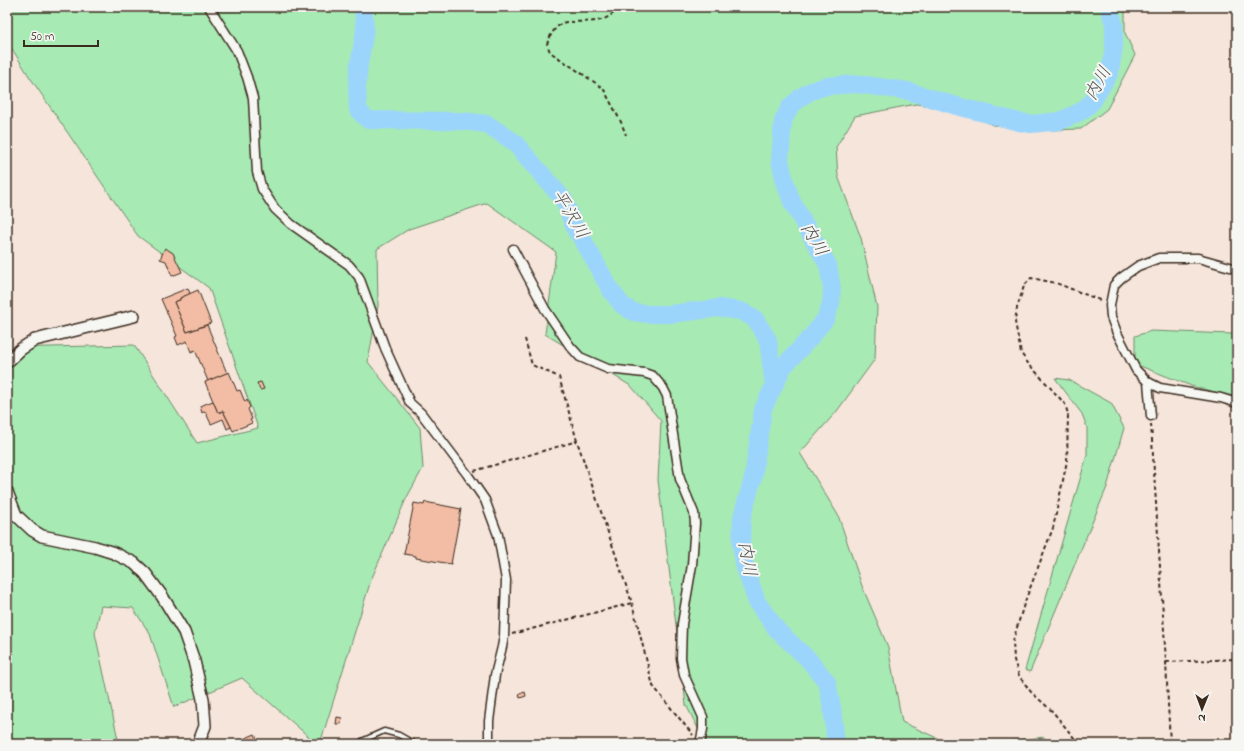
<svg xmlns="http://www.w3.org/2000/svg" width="1244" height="751" font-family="'Indie Flower','Klee One',sans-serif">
  <rect width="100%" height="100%" fill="#f5e5db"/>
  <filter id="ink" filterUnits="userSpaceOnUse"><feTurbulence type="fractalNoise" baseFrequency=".025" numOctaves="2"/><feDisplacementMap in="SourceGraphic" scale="8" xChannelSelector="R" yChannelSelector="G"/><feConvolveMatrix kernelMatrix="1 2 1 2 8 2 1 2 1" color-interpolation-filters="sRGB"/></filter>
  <g filter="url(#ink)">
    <!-- green -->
    <g fill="#a7eab4" stroke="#718a69">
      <polygon points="7,7 1125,7 1125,33 1135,55 1107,109 1081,129 1050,130 993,125 958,109 916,104 855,116 836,147 838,176 861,238 877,307 875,359 837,411 800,453 838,515 862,586 888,647 902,722 950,744 706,744 686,705 658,480 661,421 631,386 545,334 556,252 487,203 409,229 377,249 378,306 368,362 420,428 423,468 406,499 371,580 320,744 317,744 242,678 174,707 150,634 133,608 101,606 95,633 119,744 7,744 7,348 134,345 197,443 258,428 209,288 138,236 29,76 9,44 7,44"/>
      <polygon points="1151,331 1232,334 1237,331 1237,397 1194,387 1135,364 1135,336"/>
      <polygon points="1055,378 1069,380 1111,403 1124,428 1107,487 1030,672 1025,670 1087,455 1087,427 1082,414"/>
      <polygon points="1044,737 1048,744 989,744"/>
    </g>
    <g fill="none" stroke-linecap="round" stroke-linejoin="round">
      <!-- river -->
      <g stroke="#9cd5fc" stroke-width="18">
        <polyline points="363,7 365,29 359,65 357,86 358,110 368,120 461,121 487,124 514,142 564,200 576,231 582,238 610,289 622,305 633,312 649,314 671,314 719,308 741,311 755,319 768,340 774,386"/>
        <polyline points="836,744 832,707 827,682 808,659 778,631 757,602 745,568 741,544 742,517 753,478 763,409 783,367 811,337 826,318 831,303 832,288 828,265 792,202 785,182 780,160 783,121 790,107 801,97 811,91 826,86 857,84 908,91 953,105 1019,122 1031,124 1060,121 1082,111 1092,102 1110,72 1114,46 1114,24 1109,7"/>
      </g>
    </g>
    <!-- building -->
    <g fill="#f3bda5" stroke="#3b2a1e">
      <polygon points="165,248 173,253 182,272 172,276 166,261 160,259"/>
      <polygon points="188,288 190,294 180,298 180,300 174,302 187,332 207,325 227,373 208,381 195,350 191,352 187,341 178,345 175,337 177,336 161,299"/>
      <polygon points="198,290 211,323 187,332 174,302 180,300 180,298"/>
      <polygon points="229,372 237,391 240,390 245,402 247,400 250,407 248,409 252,419 250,420 252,423 233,431 223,411 218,413 205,382"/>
      <polygon points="261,382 264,389 260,390 257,383"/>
      <polygon points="213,401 218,413 223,411 231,427 227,429 223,419 211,424 205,411 202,413 200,406"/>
      <polygon points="425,502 461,509 451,564 416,558 416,556 404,554 414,503 424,505"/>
      <polygon points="525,692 526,696 520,698 519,694"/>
      <polygon points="337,717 342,718 341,724 336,724"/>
      <polygon points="255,734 259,744 232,744 248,737"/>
    </g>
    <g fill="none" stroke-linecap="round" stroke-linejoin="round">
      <!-- lane casing -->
      <g stroke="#3b2a1e" stroke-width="7">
        <polyline id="lane" points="360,744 362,741 384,731 399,735 415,744"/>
      </g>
      <!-- street casing -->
      <g stroke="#3b2a1e" stroke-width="11">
        <g id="street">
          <polyline points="209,7 237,51 247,77 253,98 257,172 262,189 275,209 291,224 349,265 359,277 385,348 410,403 421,413 467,474 485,500 498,535 506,580 504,636 502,647 495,675 489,721 489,744"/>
          <polyline points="513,249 545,309 570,346 580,357 608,369 644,373 653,376 663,388 667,396 680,479 694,513 695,523 692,565 682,624 681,658 684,675 703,717 703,729 700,744"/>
          <polyline points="1237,269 1198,258 1159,258 1138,266 1121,278 1114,285 1110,305 1111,317 1117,333 1136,370 1148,382 1160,388 1221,398 1237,403"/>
          <polyline points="1148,382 1151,416"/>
        </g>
      </g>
      <!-- secondary casing -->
      <g stroke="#3b2a1e" stroke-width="14">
        <g id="secondary">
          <polyline points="7,362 21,349 35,340 134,316"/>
          <polyline points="7,492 16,515 32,530 42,536 95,547 114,553 134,563 145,573 162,596 184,632 194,661 203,699 205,726 198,744"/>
        </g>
      </g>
      <!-- path -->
      <g stroke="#3b2a1e" stroke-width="2" stroke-dasharray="4 3" stroke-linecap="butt">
        <path d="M618 7C607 24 592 21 574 22 570 22 565 21 561 24 554 28 550 36 547 44L550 52 603 88 621 122 626 135"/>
        <polyline points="525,339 532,365 559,377 577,441 632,603 653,686 693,735"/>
        <polyline points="1151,424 1166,662 1170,744"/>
        <polyline points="474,471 577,441"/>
        <polyline points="512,634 632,603"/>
        <polyline points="1166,662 1237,659"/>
        <polyline points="1079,744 1053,712 1031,692 1019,676 1014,660 1013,641 1024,604 1053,528 1067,461 1068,414 1065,404 1027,362 1021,353 1015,322 1017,308 1024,286 1031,278 1056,283 1102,301"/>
      </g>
      <!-- lane -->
      <use href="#lane" stroke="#f6f6f2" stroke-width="4"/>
      <!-- street -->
      <use href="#street" stroke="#f6f6f2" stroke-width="8"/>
      <!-- secondary -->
      <use href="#secondary" stroke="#f6f6f2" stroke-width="11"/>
    </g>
  </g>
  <g text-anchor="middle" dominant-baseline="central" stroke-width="4" stroke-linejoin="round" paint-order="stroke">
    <!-- water labels -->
    <g font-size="18" font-style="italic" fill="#535556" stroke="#f6f6f2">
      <text transform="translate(1099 84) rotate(-61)">内川</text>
      <text transform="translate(569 215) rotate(59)">平沢川</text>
      <text transform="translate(813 240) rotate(60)">内川</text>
      <text transform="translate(746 559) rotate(80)">内川</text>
    </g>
  </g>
  <!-- margin -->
  <rect width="1244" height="751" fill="none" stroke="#f6f6f2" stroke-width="24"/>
  <rect x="12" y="12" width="1220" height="727" fill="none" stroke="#3b2a1e" stroke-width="1.5" filter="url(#ink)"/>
  <!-- north arrow -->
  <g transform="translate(1202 709) rotate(181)" stroke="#f6f6f2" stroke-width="3" paint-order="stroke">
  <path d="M0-3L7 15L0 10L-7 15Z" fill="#3b2a1e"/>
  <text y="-6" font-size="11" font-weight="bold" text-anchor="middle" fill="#3b2a1e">N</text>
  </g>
  <!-- scale -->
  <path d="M24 40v6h74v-6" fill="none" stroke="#3b2a1e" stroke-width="2"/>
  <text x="30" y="40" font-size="12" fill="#3b2a1e" stroke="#f6f6f2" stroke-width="3" paint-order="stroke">50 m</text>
</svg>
